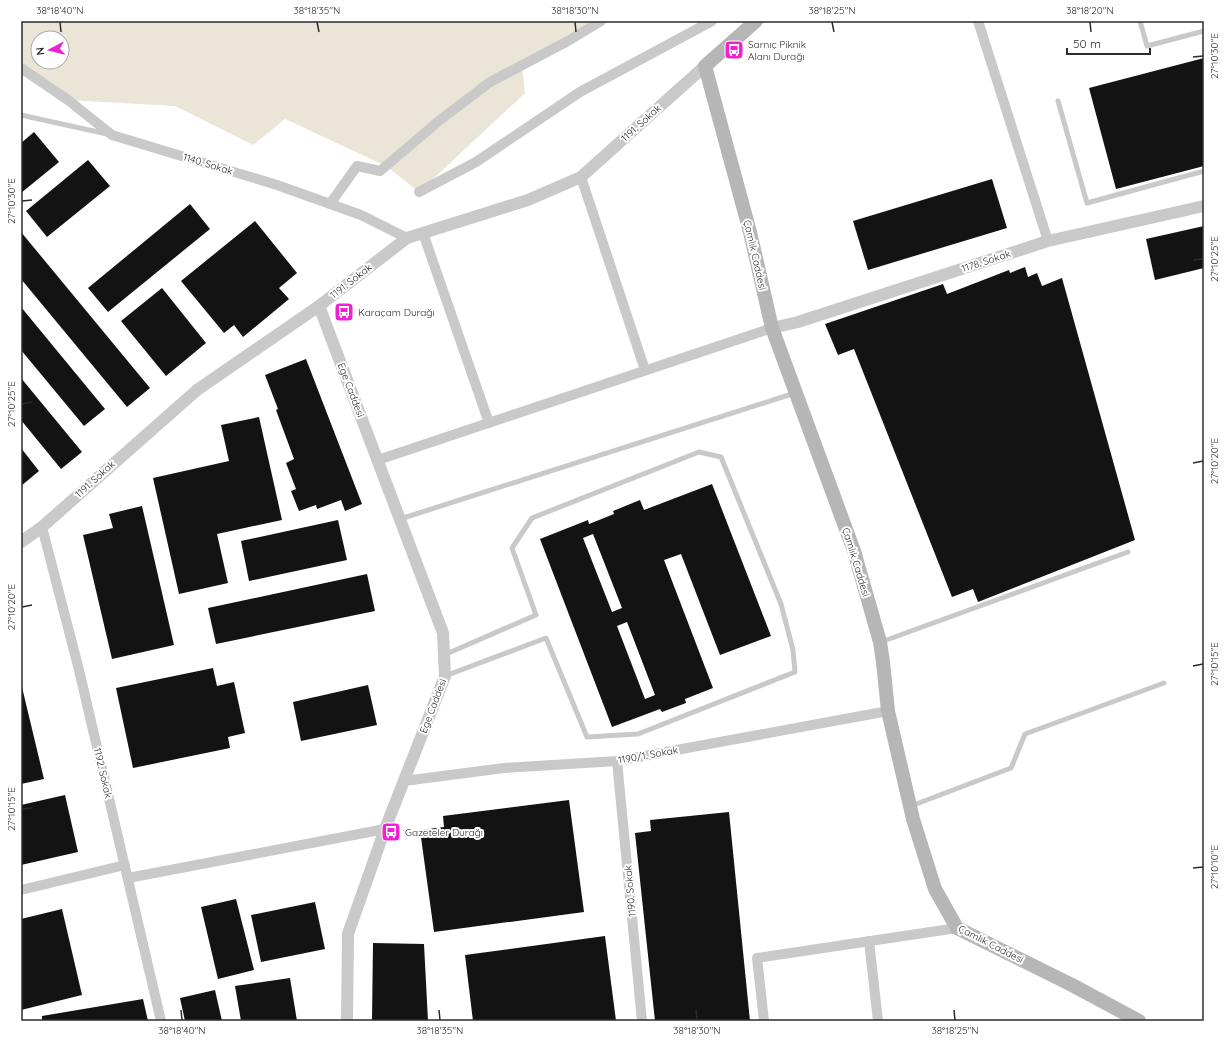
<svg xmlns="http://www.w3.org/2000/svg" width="1225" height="1042" font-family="Quicksand,sans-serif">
  <rect width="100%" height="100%" fill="#fff"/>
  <!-- green -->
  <path fill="#ebe5d8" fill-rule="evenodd" d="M21 21H601L522 65 525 93 419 192 386 166 285 119 253 145 175 106 68 100 21 69ZM38 38H62V62H38Z"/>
  <!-- building -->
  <g fill="#131313" fill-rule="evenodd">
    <polygon points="1204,58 1204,166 1116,189 1089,88"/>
    <polygon points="34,132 59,162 21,193 21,143"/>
    <polygon points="88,160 110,186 47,237 26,211"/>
    <polygon points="992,179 1007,228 868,270 853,221"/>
    <polygon points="190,204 210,229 108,312 88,288"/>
    <polygon points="255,221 297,273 279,288 289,299 243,337 234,325 224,333 181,281"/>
    <polygon points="1204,226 1204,268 1155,280 1146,239"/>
    <polygon points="21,232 150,388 127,407 21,279"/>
    <polygon points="1025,267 1028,277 1037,273 1042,286 1062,278 1135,540 978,602 973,589 952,597 854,349 838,355 825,324 943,284 947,294 1009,270 1010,273"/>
    <polygon points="162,288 206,343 166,376 121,321"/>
    <polygon points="21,307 105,409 84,426 21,350"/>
    <polygon points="306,359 362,504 345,511 341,500 317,509 316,505 299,511 291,491 296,489 286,463 294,459 276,410 278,409 265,375"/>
    <polygon points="21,378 82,452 61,469 21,420"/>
    <polygon points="259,417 282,520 217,534 228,583 179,594 153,478 229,461 221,425"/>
    <polygon points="21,448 39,471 21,486"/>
    <path d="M712 484 771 636 720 655 681 554 664 560 713 688 685 699 686 703 662 712 660 709 612 727 540 539 588 520 589 524 614 514 613 511 640 500 644 510ZM593 534 622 608 612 612 583 538ZM627 622 655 695 645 699 617 626Z"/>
    <polygon points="142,506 174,645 112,659 83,535 113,528 109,514"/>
    <polygon points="338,520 347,560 249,581 241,541"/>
    <polygon points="367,574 375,611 216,644 208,608"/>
    <polygon points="213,668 217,686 234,682 245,733 228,737 230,748 133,768 116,688"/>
    <polygon points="21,683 44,779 21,784"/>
    <polygon points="368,685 377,725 301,741 293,702"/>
    <polygon points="65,795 78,852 21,865 21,805"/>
    <polygon points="569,800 584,912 434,932 420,830 444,827 443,816"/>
    <polygon points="729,812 750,1021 655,1021 635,833 651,831 650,820"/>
    <polygon points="236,899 254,970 218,979 201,907"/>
    <polygon points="315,902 325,949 261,962 251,915"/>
    <polygon points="62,909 82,995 21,1010 21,919"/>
    <polygon points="605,936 616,1021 473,1021 465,955"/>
    <polygon points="373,943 424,944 428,1021 372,1021"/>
    <polygon points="290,978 297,1021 241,1021 235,986"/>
    <polygon points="215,990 222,1021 185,1021 180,998"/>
    <polygon points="143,999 148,1021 42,1021 42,1016"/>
  </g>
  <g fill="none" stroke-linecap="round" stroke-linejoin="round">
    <!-- service -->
    <g stroke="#c9c9c9" stroke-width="5">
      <polyline points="1140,21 1147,46 1204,31"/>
      <polyline points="1058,101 1087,203 1204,171"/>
      <polyline points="21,115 107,134"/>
      <polyline points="400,519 795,393"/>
      <polyline points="881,642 1128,552"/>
      <polyline points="444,655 536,615 512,548 532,518 699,452 721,457 781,604 793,650 795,672 638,734 587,737 546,638 445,676"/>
      <polyline points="911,806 1011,768 1025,734 1164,683"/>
    </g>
    <!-- minor -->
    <g stroke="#c9c9c9" stroke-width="10">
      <polyline points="978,21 1048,241"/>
      <polyline points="21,68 68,100 112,135 277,185 361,215 407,238"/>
      <polyline points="581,177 645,370"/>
      <polyline points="419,192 476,162 580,92 712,21"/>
      <polyline points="330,204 357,166 380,171 440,120 490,82 568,41 601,21"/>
      <polyline points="423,233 489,423"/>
      <polyline points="378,460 772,328"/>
      <polyline points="42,527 79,670 161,1021"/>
      <polyline points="617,761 642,1021"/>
      <polyline points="404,781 504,768 617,761 888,711"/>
      <polyline points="128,878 385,829"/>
      <polyline points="21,890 125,865"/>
      <polyline points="869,941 878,1021"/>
      <polyline points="764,1021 757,958 957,928"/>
    </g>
    <!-- tertiary -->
    <g stroke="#c9c9c9" stroke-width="12">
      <polyline points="319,306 443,633 445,676 385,829 348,934 347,1021"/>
      <polyline points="772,328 798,322 1048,241 1204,206"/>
      <polyline points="21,542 42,527 197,390 319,306 407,238 528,200 581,177 705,66"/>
    </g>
    <!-- secondary -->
    <polyline stroke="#b6b6b6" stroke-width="14" points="756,21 705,66 750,232 772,328 854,551 880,642 883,662 888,711 913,819 935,889 957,928 1072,985 1139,1021"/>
  </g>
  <!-- ticks -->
  <path fill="none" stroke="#2c2c2c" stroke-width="1.5" d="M60 22 61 32M317 22 319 32M575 22 576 32M832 22 834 32M1090 22 1091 32M1193 57 1203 56M22 201 32 200M1193 260 1203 259M22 404 32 402M1193 463 1203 461M22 607 32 605M1193 666 1203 664M22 809 32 808M1193 868 1203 867M181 1010 182 1020M439 1010 440 1020M696 1010 697 1020M954 1010 955 1020"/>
  <!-- icons -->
  <defs>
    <g id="bus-square" transform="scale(1)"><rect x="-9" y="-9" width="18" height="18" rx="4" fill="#f021d1" stroke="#fff"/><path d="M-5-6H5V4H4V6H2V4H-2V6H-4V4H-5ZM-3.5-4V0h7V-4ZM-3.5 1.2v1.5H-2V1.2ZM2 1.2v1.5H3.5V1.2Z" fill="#fff"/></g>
  </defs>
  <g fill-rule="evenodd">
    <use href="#bus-square" x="734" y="50"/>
    <use href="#bus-square" x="344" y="312"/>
    <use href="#bus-square" x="391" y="832"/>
  </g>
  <g text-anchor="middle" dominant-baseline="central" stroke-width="4" stroke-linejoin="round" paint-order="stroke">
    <!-- poi labels -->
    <g font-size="10" fill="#2c2c2c" stroke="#fff" text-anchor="start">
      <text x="748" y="44">Sarnıç Piknik<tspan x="748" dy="12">Alanı Durağı</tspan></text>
      <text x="358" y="312">Karaçam Durağı</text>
      <text x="405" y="832">Gazeteler Durağı</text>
    </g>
    <!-- street labels -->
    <g font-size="10" fill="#2c2c2c" stroke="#fff">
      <text transform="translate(641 123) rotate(-42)">1191. Sokak</text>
      <text transform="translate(208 164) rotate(17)">1140. Sokak</text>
      <text transform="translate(755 255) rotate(77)">Çamlık Caddesi</text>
      <text transform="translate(986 261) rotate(-18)">1178. Sokak</text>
      <text transform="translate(351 281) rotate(-38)">1191. Sokak</text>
      <text transform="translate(351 390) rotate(69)">Ege Caddesi</text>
      <text transform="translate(95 479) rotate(-42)">1191. Sokak</text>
      <text transform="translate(856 562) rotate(73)">Çamlık Caddesi</text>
      <text transform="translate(433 706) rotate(-69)">Ege Caddesi</text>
      <text transform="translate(648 755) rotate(-10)">1190/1. Sokak</text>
      <text transform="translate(103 773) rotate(77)">1192. Sokak</text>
      <text transform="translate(630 891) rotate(-95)">1190. Sokak</text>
      <text transform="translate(991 944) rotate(27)">Çamlık Caddesi</text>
    </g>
  </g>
  <!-- border -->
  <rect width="1225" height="1042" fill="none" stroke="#ffffff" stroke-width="44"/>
  <!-- north arrow -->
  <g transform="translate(50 50) rotate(263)"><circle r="19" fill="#ffffff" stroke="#ababab"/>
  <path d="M0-3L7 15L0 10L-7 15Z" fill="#f021d1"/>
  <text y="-6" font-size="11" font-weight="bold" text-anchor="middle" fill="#2c2c2c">N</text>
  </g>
  <!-- scale -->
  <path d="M1067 48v6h83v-6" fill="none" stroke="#2c2c2c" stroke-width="2"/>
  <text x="1073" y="48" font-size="12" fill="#2c2c2c" stroke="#ffffff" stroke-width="3" paint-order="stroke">50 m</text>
  <rect x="22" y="22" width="1181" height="998" fill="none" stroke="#2c2c2c" stroke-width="1.5"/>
  <g font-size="10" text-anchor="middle" fill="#2c2c2c">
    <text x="60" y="14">38°18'40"N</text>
    <text x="317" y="14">38°18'35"N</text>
    <text x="575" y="14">38°18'30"N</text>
    <text x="832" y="14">38°18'25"N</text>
    <text x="1090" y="14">38°18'20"N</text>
    <text transform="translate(1214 56) rotate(-90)" y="4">27°10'30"E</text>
    <text transform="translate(11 201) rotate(-90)" y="4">27°10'30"E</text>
    <text transform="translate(1214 259) rotate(-90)" y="4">27°10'25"E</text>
    <text transform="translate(11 404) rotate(-90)" y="4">27°10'25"E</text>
    <text transform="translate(1214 461) rotate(-90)" y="4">27°10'20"E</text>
    <text transform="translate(11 607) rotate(-90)" y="4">27°10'20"E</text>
    <text transform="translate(1214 664) rotate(-90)" y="4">27°10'15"E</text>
    <text transform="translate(11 809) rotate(-90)" y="4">27°10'15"E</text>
    <text transform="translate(1214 867) rotate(-90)" y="4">27°10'10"E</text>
    <text x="182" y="1034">38°18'40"N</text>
    <text x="440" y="1034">38°18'35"N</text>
    <text x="697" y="1034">38°18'30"N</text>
    <text x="955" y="1034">38°18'25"N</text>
  </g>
</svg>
